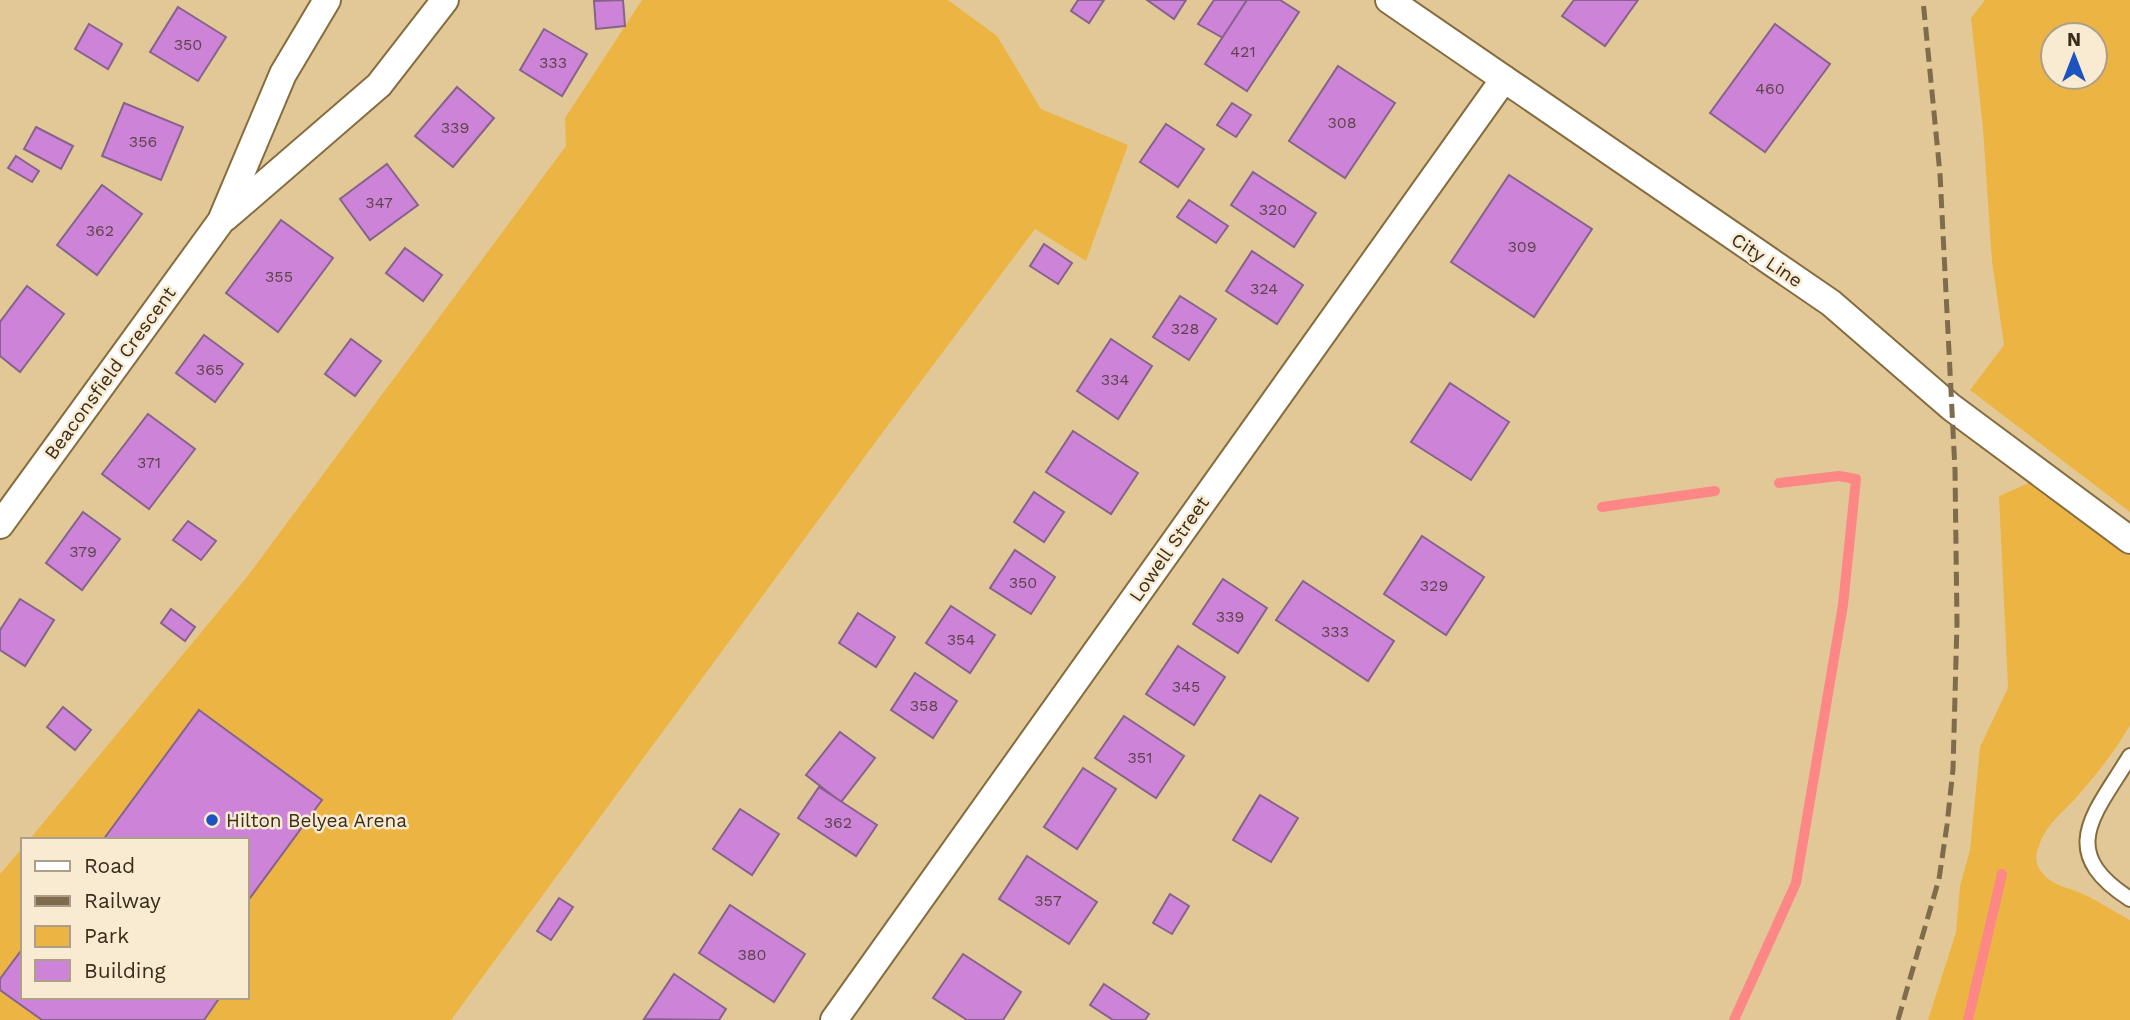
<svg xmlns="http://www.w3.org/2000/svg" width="2130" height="1020" font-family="'Work Sans',sans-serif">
  <rect width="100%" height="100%" fill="#e3c897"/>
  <!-- green -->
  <g fill="#ecb543" fill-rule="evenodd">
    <polygon points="642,0 948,0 997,36 1041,109 1128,145 1086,261 1035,229 880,436 451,1020 0,1020 0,874 23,847 23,997 247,997 247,840 29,840 247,577 566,146 565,118"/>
    <path d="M1985 0H2130V512L1970 390 2004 345 1992 261 1983 129 1971 18ZM2053 35H2095V77H2053Z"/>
    <path d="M2031 482 2130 556V725C2115 752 2095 776 2075 799 2062 813 2045 826 2039 846 2034 857 2036 866 2044 875 2054 886 2070 888 2083 894 2099 901 2114 912 2130 920V1020H1928L1956 932 1960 886 1970 850 1980 747 2008 688 1999 496Z"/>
  </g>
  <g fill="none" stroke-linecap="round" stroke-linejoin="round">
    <!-- stream -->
    <g stroke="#fc8785" stroke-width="10">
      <polyline points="1602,507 1715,491"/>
      <polyline points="1734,1020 1796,883 1843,605 1856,479 1839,476 1779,483"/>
      <polyline points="1968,1020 2002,874"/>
    </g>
  </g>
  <!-- building -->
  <g fill="#cd84d8" stroke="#85638a" stroke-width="2">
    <polygon points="623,0 625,26 596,29 594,1"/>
    <polygon points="1078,0 1104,0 1089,23 1071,11"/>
    <polygon points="1147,0 1186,0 1174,19"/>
    <polygon points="1214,0 1247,0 1223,38 1198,24"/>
    <polygon points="1247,0 1280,0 1299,12 1247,91 1205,64"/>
    <polygon points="1574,0 1638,0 1605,46 1562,16"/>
    <polygon points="178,7 226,37 198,81 150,52"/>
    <polygon points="89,24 122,44 108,69 75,49"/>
    <polygon points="1775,24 1830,64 1765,152 1710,113"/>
    <polygon points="544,29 587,54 562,96 520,70"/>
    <polygon points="1338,66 1395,103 1345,178 1289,141"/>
    <polygon points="457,87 494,118 453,167 415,136"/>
    <polygon points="124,103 183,127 161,180 102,156"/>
    <polygon points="1232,103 1251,115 1236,137 1217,125"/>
    <polygon points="1166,124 1204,149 1178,187 1140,162"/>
    <polygon points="36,127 73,146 61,169 24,149"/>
    <polygon points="16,156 39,171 32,182 8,168"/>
    <polygon points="387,164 418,205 370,240 340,199"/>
    <polygon points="1253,172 1316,213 1294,247 1231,205"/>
    <polygon points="1509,175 1592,229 1534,317 1451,262"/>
    <polygon points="102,185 142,214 97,275 57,245"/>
    <polygon points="1189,200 1228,226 1216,243 1177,217"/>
    <polygon points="281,220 333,258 278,332 226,293"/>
    <polygon points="1044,244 1072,263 1058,284 1030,266"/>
    <polygon points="405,248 442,275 423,301 386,273"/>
    <polygon points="1252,251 1303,285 1277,324 1226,291"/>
    <polygon points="27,286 64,314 20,372 0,356 0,322"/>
    <polygon points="1180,296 1216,319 1189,360 1153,337"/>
    <polygon points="204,335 243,364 215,402 176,373"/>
    <polygon points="351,339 381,361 355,396 325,374"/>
    <polygon points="1111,339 1152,366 1118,419 1077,391"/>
    <polygon points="1450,383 1509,422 1471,480 1411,442"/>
    <polygon points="148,414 195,449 149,509 102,474"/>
    <polygon points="1073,431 1138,473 1111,514 1046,472"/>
    <polygon points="1034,492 1064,512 1044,542 1014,522"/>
    <polygon points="83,512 120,539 82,590 46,563"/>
    <polygon points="188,521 216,541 201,560 173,540"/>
    <polygon points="1422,536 1484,577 1446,635 1384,594"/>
    <polygon points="1015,550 1055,577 1031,614 990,588"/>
    <polygon points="1223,579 1267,608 1238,653 1193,624"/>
    <polygon points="1303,581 1394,641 1368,681 1276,620"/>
    <polygon points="20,599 54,620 25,666 0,650 0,630"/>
    <polygon points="951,606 995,635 970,673 926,643"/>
    <polygon points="171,609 195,627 185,641 161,623"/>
    <polygon points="858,613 895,637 876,667 839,643"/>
    <polygon points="1178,646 1225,677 1194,725 1146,694"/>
    <polygon points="915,673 957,701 933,738 891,710"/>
    <polygon points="63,707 91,730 75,750 47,727"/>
    <polygon points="199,710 322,800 247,902 247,840 103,840"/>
    <polygon points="1124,716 1184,756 1156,798 1095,758"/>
    <polygon points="840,732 875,758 841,802 806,775"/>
    <polygon points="1083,768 1116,789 1077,849 1044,827"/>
    <polygon points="819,787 877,825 856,856 798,818"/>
    <polygon points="1260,795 1298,818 1271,862 1233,840"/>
    <polygon points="740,809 779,834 752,875 713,849"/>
    <polygon points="1027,856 1097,902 1069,944 999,899"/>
    <polygon points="1170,894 1189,906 1172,934 1153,923"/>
    <polygon points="559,898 573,907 551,940 537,931"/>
    <polygon points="730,905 805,954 774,1002 699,953"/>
    <polygon points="23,948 23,997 220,997 204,1020 42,1020 0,990 0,979"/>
    <polygon points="963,954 1021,992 1003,1020 967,1020 933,998"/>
    <polygon points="674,974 726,1009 719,1020 644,1019"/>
    <polygon points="1104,984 1149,1014 1145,1020 1113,1020 1090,1005"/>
  </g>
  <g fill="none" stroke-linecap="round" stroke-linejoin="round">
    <!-- lane casing -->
    <g stroke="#856c3e" stroke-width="18">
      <path id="lane" d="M2130 756C2095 814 2055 851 2130 899"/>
    </g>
    <!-- street casing -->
    <g stroke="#856c3e" stroke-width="30">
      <g id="street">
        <polyline points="1389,0 1831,303 1951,407 2130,540"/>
        <polyline points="225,218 379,85 445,0"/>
        <polyline points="0,525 221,221 283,74 327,0"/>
        <polyline points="834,1020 1504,79"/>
      </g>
    </g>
    <!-- lane -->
    <use href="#lane" stroke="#fff" stroke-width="14"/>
    <!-- street -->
    <use href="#street" stroke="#fff" stroke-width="26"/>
    <!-- rail -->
    <polyline stroke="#7e6c4d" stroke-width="5" stroke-dasharray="14 7" stroke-linecap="butt" points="1898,1020 1939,879 1947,825 1953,769 1957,623 1955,470 1940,174 1923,0"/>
  </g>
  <!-- markers -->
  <circle fill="#1d53bf" stroke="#f9ebd2" stroke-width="2.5" cx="212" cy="820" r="7"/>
  <g text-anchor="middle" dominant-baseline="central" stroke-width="5" stroke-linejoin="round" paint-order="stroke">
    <!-- number labels -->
    <g font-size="16" fill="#5e444a">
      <text x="188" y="44">350</text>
      <text x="1243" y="51">421</text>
      <text x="553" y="62">333</text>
      <text x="1770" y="88">460</text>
      <text x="1342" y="122">308</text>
      <text x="455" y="127">339</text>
      <text x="143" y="141">356</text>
      <text x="379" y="202">347</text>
      <text x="1273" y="209">320</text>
      <text x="100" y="230">362</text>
      <text x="1522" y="246">309</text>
      <text x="279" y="276">355</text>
      <text x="1264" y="288">324</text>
      <text x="1185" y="328">328</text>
      <text x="210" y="369">365</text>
      <text x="1115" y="379">334</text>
      <text x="149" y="462">371</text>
      <text x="83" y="551">379</text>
      <text x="1023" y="582">350</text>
      <text x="1434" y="585">329</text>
      <text x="1230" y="616">339</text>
      <text x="1335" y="631">333</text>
      <text x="961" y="639">354</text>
      <text x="1186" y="686">345</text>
      <text x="924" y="705">358</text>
      <text x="1140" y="757">351</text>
      <text x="838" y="822">362</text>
      <text x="1048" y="900">357</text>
      <text x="752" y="954">380</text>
    </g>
    <!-- street labels -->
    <g font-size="19" fill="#392e1b" stroke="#f9ebd2">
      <text transform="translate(1767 260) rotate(34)">City Line</text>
      <text transform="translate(110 373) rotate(-54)">Beaconsfield Crescent</text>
      <text transform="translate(1169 549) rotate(-55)">Lowell Street</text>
    </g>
    <!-- poi labels -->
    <g font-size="19" fill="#392e1b" stroke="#f9ebd2" text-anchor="start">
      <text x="226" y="820">Hilton Belyea Arena</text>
    </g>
  </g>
  <!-- legend -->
  <rect x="21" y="838" width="228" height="161" fill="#f9ebd2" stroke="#ac9f89" stroke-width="2"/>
  <rect x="35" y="861" width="35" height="10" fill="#ffffff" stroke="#ac9f89" stroke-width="2"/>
  <text x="84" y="873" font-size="21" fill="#392e1b">Road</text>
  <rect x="35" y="896" width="35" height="10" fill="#7e6c4d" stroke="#ac9f89" stroke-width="2"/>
  <text x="84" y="908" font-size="21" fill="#392e1b">Railway</text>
  <rect x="35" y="926" width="35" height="21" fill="#ecb543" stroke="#ac9f89" stroke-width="2"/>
  <text x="84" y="943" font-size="21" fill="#392e1b">Park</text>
  <rect x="35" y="960" width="35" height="21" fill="#cd84d8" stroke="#ac9f89" stroke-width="2"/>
  <text x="84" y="978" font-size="21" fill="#392e1b">Building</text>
  <!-- north arrow -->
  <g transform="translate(2074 56)"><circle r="33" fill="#f9ebd2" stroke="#ac9f89" stroke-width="2"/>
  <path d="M0-5L12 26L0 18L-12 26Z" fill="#1d53bf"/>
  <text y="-10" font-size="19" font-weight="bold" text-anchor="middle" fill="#392e1b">N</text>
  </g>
</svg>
